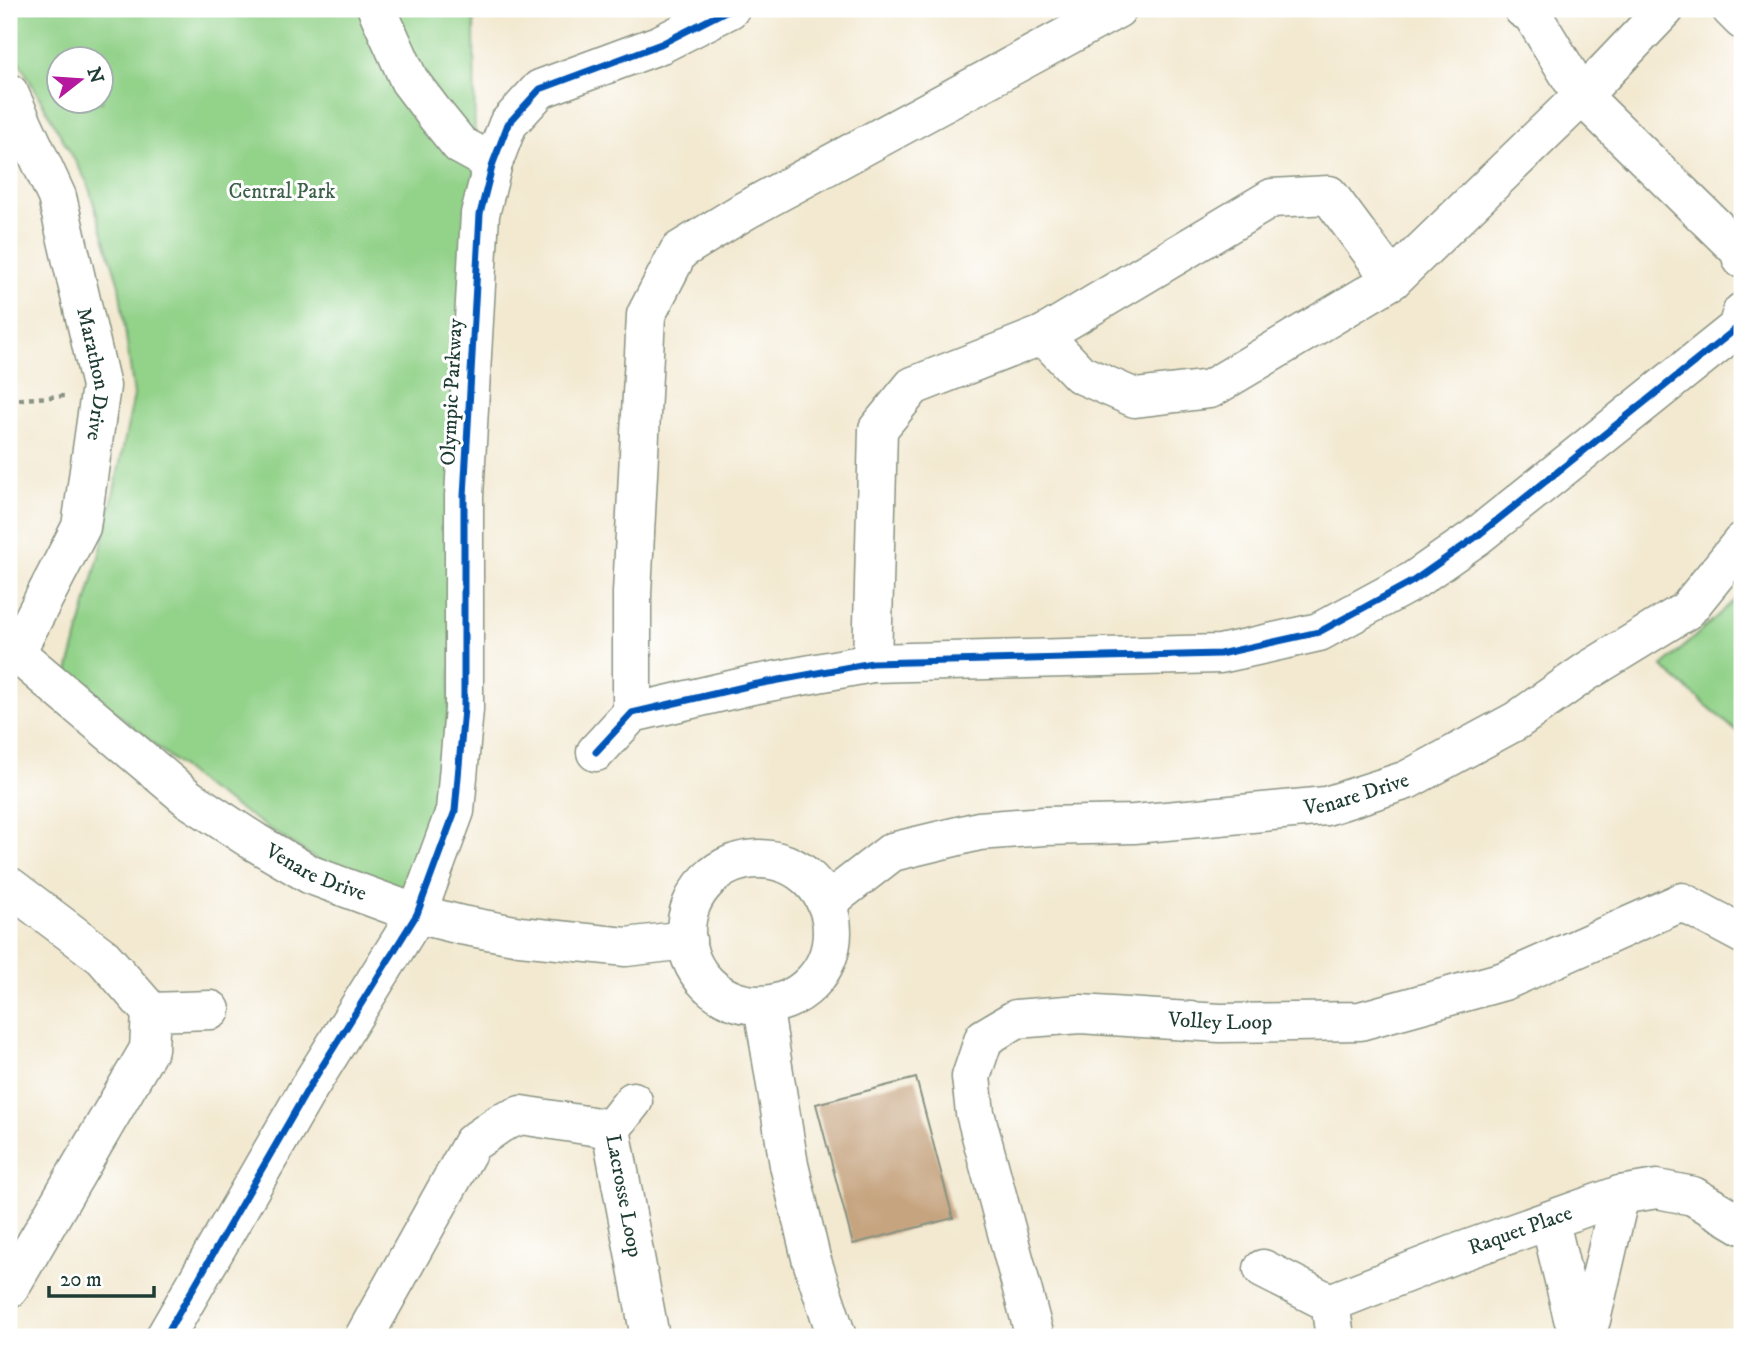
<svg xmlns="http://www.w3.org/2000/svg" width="1751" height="1346" font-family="'IM FELL DW Pica',serif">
  <rect width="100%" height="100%" fill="#fff"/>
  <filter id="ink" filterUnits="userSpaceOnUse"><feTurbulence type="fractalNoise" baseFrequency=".0143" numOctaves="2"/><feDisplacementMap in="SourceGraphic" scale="14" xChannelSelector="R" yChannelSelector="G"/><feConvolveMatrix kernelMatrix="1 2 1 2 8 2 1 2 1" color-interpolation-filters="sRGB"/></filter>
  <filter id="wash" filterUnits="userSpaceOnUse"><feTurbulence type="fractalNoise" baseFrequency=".00686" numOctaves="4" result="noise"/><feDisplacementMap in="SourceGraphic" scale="28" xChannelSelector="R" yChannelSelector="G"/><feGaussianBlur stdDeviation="1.57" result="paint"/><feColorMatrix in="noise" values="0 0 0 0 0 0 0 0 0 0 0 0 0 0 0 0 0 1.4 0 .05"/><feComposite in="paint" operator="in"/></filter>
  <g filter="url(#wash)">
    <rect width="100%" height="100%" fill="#f3e9d1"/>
    <!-- green -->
    <g fill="#92d289" stroke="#58885e" stroke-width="2" fill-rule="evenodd">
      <path d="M9 9H474L475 173 449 712 435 805 423 866 401 891 324 864 205 787 68 672 106 530 134 395 119 285 87 182 9 44ZM60 60H102V102H60Z"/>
      <polygon points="1742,593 1742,736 1662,667"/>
    </g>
    <g id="blocks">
      <!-- building -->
      <polygon fill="#c6a480" points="916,1078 953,1218 853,1244 816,1104"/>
    </g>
  </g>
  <g filter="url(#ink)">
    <use href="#blocks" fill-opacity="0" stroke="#899382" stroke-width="2"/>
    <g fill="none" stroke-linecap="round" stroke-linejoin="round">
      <!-- minor casing -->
      <g stroke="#899382" stroke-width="41">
        <g id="minor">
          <polyline points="377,9 409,80 434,113 460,145 493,163"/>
          <polyline points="1523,9 1532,14 1582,96 1739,250 1742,259"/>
          <polyline points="1731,9 1742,20"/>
          <path id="s1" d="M9 93 57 197 101 386 81 527 16 652"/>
          <polyline points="1043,335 1080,374 1135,398 1210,389 1392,280 1582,96 1665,9"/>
          <path id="s2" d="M9 647 189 799 255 842 311 875 417 914 461 925 520 936 626 947 687 940"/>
          <polyline points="872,663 878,429 913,386 1043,335 1272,198 1329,195 1392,280"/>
          <polyline points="632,713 632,593 646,315 679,251 746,210 1117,9"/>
          <polyline points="596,752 632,713 752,685 872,663 1220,654 1319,632 1413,581 1476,537 1737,328 1742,312"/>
          <circle cx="759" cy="932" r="73"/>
          <polyline points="9,886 103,957 151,1012 149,1049 9,1289"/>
          <path id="s3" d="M826 903 892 852 979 831 1044 826 1134 824 1326 806 1407 780 1516 721 1586 672 1687 610 1742 542"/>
          <polyline points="763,1005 789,1165 811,1258 837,1337"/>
          <polyline points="151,1012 211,1010"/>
          <path id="s4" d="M611 1129 650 1337"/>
          <polyline points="611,1129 633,1101"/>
          <polyline points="1550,1222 1573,1318 1591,1320 1620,1195"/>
          <polyline points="1263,1269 1330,1303"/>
          <polyline points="165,1337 308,1089 417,914 455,811 464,709 464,496 480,214 493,163 508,124 540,89 661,44 730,9"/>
          <polyline points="364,1337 472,1143 501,1123 521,1115 611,1129"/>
          <path id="s5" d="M1035 1337 975 1113 971 1077 984 1038 1016 1019 1080 1014 1220 1023 1360 1021 1504 981 1682 902 1742 934"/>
          <path id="s6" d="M1335 1337 1330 1303 1460 1252 1620 1195 1657 1189 1693 1196 1742 1225"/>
        </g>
      </g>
      <!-- path -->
      <polyline stroke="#899382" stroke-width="4.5" stroke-dasharray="5 5" stroke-linecap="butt" points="9,400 64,396"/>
      <!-- minor -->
      <use href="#minor" stroke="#fff" stroke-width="38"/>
      <!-- cycleway casing -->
      <g stroke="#fff" stroke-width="11">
        <g id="cycleway">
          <polyline points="596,752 632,713 752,685 872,663 1220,654 1319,632 1413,581 1476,537 1737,328 1742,312"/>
          <polyline points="165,1337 308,1089 417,914 455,811 464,709 464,496 480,214 493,163 508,124 540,89 661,44 730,9"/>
        </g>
      </g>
      <!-- cycleway -->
      <use href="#cycleway" stroke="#0057b8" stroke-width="7"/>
    </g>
  </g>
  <g text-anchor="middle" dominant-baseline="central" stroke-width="6" stroke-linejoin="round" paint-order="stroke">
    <!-- park labels -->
    <g font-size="21" fill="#3c6249" stroke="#fff">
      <text x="282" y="192">Central Park</text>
    </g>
    <!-- street labels -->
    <g font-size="21" fill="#1f3d34" stroke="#fff">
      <text stroke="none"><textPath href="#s1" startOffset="296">Marathon Drive</textPath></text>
      <text transform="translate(452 392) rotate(-87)">Olympic Parkway</text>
      <text stroke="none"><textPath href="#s3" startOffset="553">Venare Drive</textPath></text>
      <text stroke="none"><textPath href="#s2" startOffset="383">Venare Drive</textPath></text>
      <text stroke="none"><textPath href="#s5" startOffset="551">Volley Loop</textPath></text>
      <text stroke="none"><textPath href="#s4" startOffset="68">Lacrosse Loop</textPath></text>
      <text stroke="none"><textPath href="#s6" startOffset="238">Raquet Place</textPath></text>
    </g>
  </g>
  <!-- margin -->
  <rect width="1751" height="1346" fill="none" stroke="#fff" stroke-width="35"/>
  <!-- north arrow -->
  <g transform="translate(80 80) rotate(73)"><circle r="33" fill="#ffffff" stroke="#a5b1ae" stroke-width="2"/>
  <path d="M0-5L12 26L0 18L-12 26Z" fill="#b5179e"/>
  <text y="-10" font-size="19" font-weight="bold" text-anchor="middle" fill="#1f3d34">N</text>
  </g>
  <!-- scale -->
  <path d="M49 1286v10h105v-10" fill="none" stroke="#1f3d34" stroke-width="3.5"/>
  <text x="60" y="1286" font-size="21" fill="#1f3d34" stroke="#ffffff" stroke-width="5" paint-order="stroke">20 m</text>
</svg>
